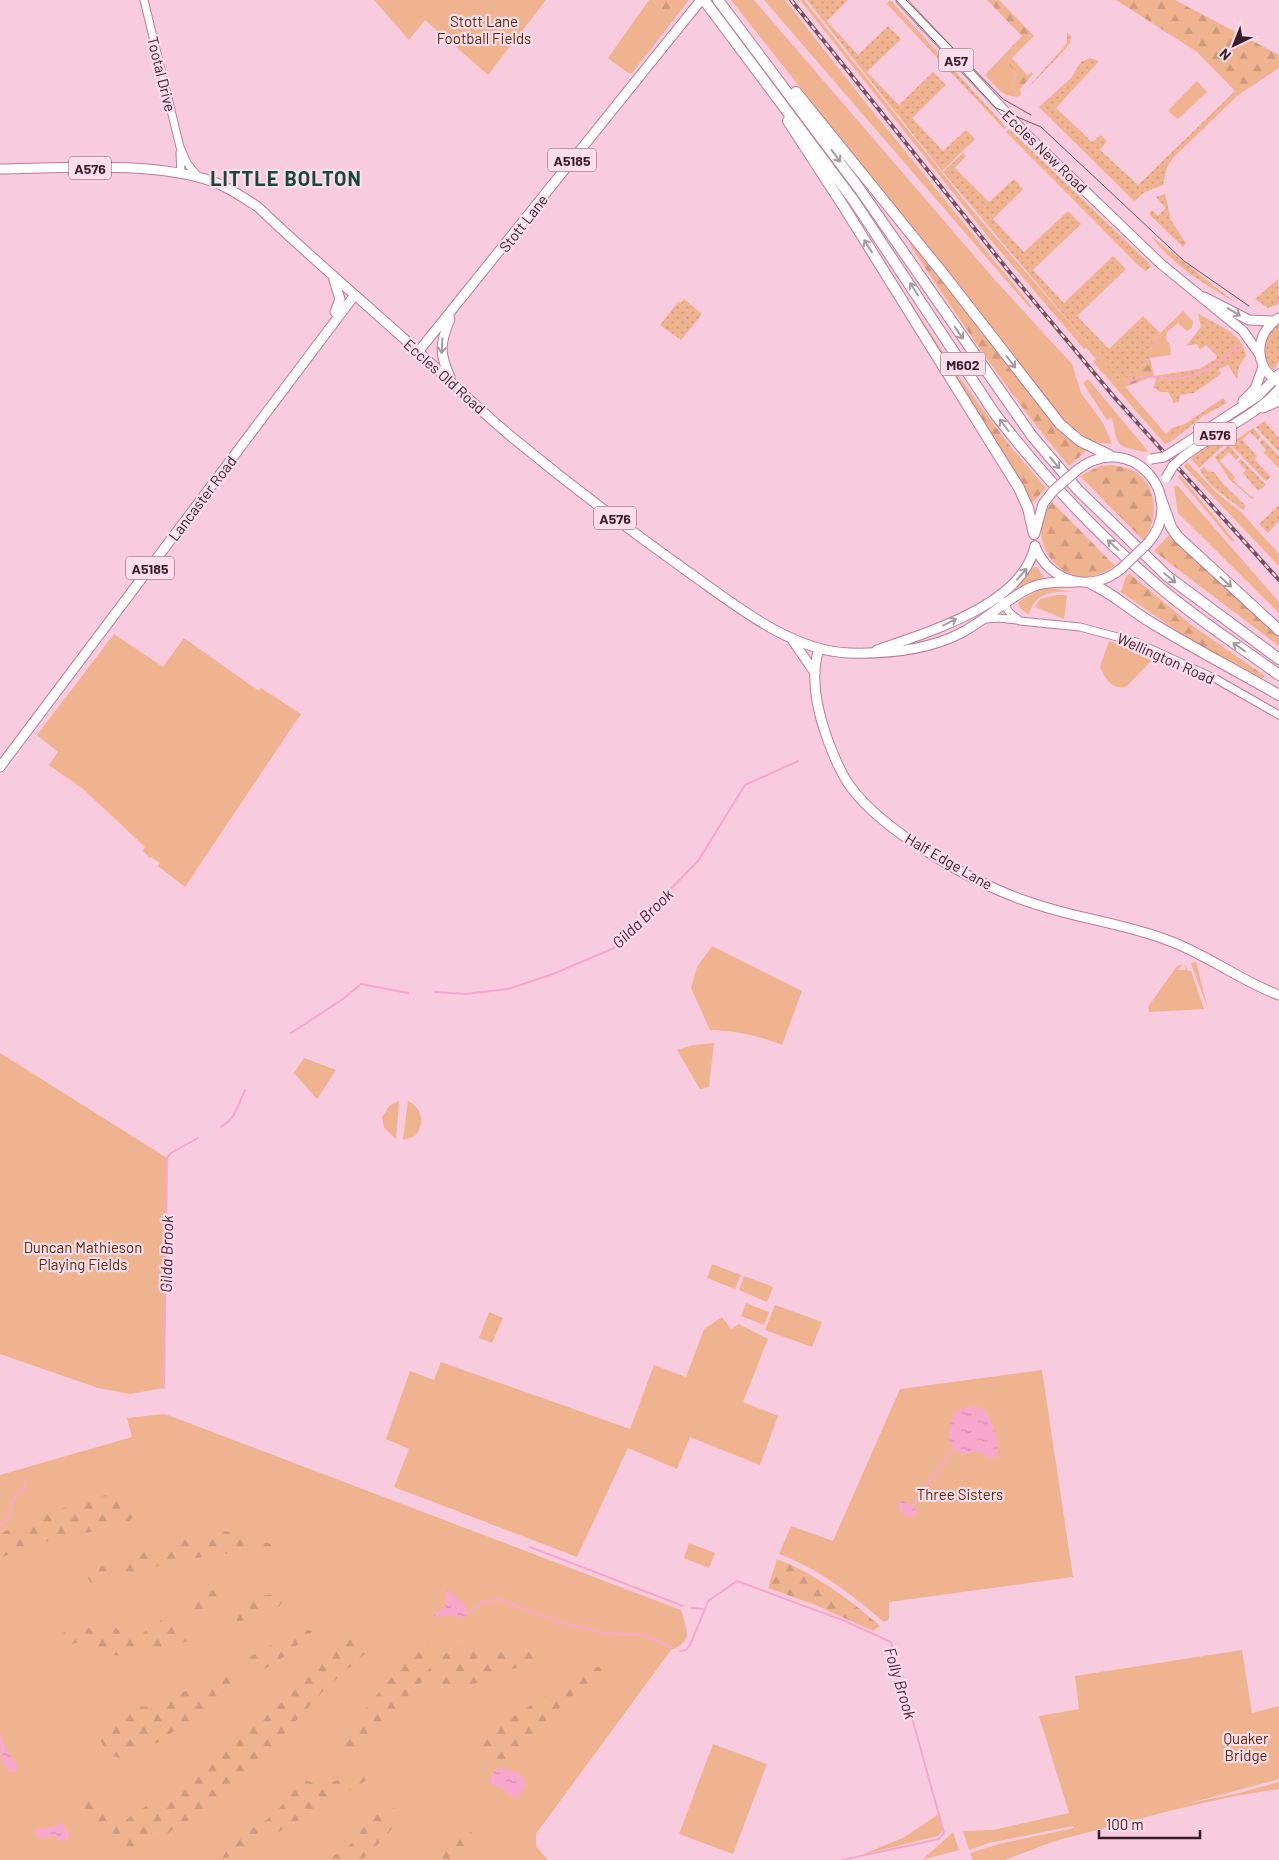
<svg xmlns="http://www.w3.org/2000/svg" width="1279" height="1860" font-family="Barlow,sans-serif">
  <defs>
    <pattern id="forest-firs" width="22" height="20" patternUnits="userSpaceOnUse" patternTransform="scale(1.25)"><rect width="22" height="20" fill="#f0b390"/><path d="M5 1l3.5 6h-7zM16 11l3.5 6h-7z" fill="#cf997c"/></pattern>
    <pattern id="garden-dots" width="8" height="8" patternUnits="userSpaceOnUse" patternTransform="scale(1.25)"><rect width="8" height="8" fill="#f0b390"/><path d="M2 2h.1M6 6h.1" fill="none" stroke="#cf997c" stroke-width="1.8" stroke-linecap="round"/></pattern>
    <pattern id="water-ripples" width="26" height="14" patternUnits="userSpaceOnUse" patternTransform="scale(1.25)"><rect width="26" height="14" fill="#f7a7cc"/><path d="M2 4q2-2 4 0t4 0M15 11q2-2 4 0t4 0" fill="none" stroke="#d48faf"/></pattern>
  </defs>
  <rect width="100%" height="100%" fill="#f9cbdf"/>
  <!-- green -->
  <g fill="#f0b390">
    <polygon points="374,0 546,0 488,75 425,20 409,40"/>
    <polygon points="649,0 653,0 672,22 632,73 628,73 608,58"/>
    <polygon points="731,0 754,0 995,280 1072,364 1081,393 1103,423 1112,444 1092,442 1062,419"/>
    <polygon points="764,0 785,0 861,97 1032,307 1030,308"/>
    <polygon points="800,0 804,0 972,210 1172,441 1165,444 1093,362 1096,359 1086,348 1084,349 989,238"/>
    <path d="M1002 57 1017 74 1012 86 1019 96C1003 99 995 85 985 75Z"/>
    <polygon points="1197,81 1207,92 1178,119 1168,111"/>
    <polygon points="1183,311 1193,321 1192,328 1187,331 1178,323 1167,332 1166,339 1170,345 1171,355 1150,358 1153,340"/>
    <path d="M1088 379 1148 451 1145 452C1115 445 1118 448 1112 418L1107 420 1083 383Z"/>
    <polygon points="1187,462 1217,493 1241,512 1279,554 1279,566 1184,466"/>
    <polygon points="1180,475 1234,540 1232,542 1178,477"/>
    <polygon points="1177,485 1279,602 1279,613 1178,513 1174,487"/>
    <polygon points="1034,567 1037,567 1044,578 1031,582 1014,592 1013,590"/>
    <path d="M1049 588 1075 592C1054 591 1035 591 1029 615L1020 608 1018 602 1035 592Z"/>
    <polygon points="1056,595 1067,595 1064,619 1035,607 1040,599"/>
    <polygon points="114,634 163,667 184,638 259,691 261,688 301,714 185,887 158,866 160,863 151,857 150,858 143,851 145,847 83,789 49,765 58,752 37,735"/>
    <path d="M1109 641 1155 657 1126 687C1112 690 1105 679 1100 667Z"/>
    <path d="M712 946 802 991 782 1045C758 1035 735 1031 710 1030L691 988 697 967Z"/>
    <polygon points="1196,962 1208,1009 1191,963"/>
    <polygon points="1182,964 1178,970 1186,970 1184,964 1188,971 1191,971 1204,1009 1149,1012 1148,1007 1177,966"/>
    <polygon points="714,1043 709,1087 700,1089 677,1050 693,1045"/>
    <polygon points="0,1053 167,1158 164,1388 130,1394 98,1388 0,1354"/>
    <polygon points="304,1058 336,1070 317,1099 294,1073"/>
    <polygon points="399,1101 396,1139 384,1128 382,1117 390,1105"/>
    <path d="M408 1101C423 1109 425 1123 415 1136L403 1140Z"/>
    <polygon points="712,1264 741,1275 735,1289 707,1278"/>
    <polygon points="744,1276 773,1287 767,1302 739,1290"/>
    <polygon points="746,1303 769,1312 764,1325 741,1316"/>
    <polygon points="775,1305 822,1322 812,1347 765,1330"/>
    <polygon points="489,1312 503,1318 492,1343 479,1338"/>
    <polygon points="722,1317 731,1329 739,1324 768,1339 743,1402 778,1416 760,1465 690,1437 677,1469 628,1448 577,1557 394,1487 409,1449 386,1439 410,1371 434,1380 441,1362 630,1429 654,1365 686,1377 704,1329"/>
    <path d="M1042 1370 1073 1577 889 1602V1619L884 1622C851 1594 819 1569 779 1554L791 1526 833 1541 900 1389Z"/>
    <path d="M165 1414 681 1610C687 1629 694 1641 671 1650L536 1834V1846L548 1860H0V1475L132 1437 127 1418Z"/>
    <polygon points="689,1543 715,1553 709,1568 684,1558"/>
    <polygon points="1242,1650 1252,1713 1279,1706 1279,1779 1186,1804 1235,1794 1279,1782 1279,1789 1235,1796 1173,1810 1055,1841 1005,1860 973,1860 970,1853 999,1844 1074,1828 1073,1826 989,1843 969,1850 963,1831 993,1830 1069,1813 1039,1716 1079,1709 1075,1676"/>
    <polygon points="713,1744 767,1764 733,1854 679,1834"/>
    <polygon points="939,1814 943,1829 938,1836 861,1855 903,1838"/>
    <polygon points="953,1832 959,1850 922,1860"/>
  </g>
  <!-- forest -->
  <g fill="url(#forest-firs)">
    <polygon points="653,0 689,0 672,22"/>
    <polygon points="987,0 999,0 1034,36 1012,58 1027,75 1031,72 1033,74 1020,89 1021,95 1019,96 1012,86 1017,74 1002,57 1022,36"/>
    <polygon points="1116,0 1175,0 1279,55 1279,68 1237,96 1235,91 1197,52"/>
    <path d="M906 236 1070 439 1087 450 1069 466C1011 397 962 323 912 248Z"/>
    <polygon points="876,249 960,378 1009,445 1046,488 1032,503"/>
    <polygon points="1150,358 1154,376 1125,387 1121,383"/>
    <path d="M1113 465C1120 467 1129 468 1136 472 1158 488 1159 520 1143 540L1080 476 1100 466Z"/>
    <path d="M1052 502 1115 566C1106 571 1097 576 1086 577 1060 579 1036 548 1042 523 1043 515 1047 509 1052 502Z"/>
    <polygon points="1169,535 1279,637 1279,646 1154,551"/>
    <polygon points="1130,574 1190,624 1265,676 1262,679 1186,637 1121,592 1126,576"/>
    <polygon points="111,1494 129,1499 135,1506 136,1516 125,1524 35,1544 0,1558 0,1535 5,1531 84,1500"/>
    <path d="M225 1531 271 1544 273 1553C213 1548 150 1569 91 1583L87 1577 88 1570 205 1533Z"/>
    <path d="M777 1559C816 1574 848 1598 880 1626L873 1631 815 1605 768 1588Z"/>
    <polygon points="208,1590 216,1591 221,1600 200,1623 193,1619 180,1605 181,1600"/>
    <path d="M281 1593 284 1600 279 1607 238 1622C233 1613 235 1607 241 1599Z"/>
    <polygon points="170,1613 196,1635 194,1640 126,1656 93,1654 86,1641 62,1646 57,1638 66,1631 112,1625 126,1636 142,1634"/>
    <polygon points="300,1629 313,1631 285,1656 257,1674 247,1667 246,1659"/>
    <polygon points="361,1636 359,1646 365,1654 327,1687 242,1780 200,1813 141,1850 130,1849 77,1808 86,1800 100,1801 106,1816 117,1826 217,1758 288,1697 324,1660 336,1645"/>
    <polygon points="428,1639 431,1673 375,1729 367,1742 352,1749 345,1748 339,1744 341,1738 421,1642"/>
    <path d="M531 1642 537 1644 541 1651 532 1662 442 1696 438 1695C434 1678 437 1651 458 1647 469 1644 479 1651 489 1652 503 1653 518 1646 531 1642Z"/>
    <path d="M616 1658 617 1663 582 1687 520 1745 518 1754 498 1764C487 1760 480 1756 476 1744L480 1737 571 1680Z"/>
    <polygon points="232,1670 240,1681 232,1690 160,1741 125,1760 110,1755 99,1739 131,1706 150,1707"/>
    <polygon points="375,1764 369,1779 237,1856 210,1860 208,1856 216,1849 274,1815 296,1787 306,1780 317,1785 336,1781"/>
    <path d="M403 1806C397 1829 378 1844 362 1860H328L351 1844 363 1828 380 1812Z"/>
    <path d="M460 1830 471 1832C477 1843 475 1851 466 1860H439Z"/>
  </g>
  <!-- garden -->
  <g fill="url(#garden-dots)">
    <polygon points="807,0 848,0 827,21 858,55 888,26 901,39 867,72 899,105 933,72 946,85 912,118 943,151 966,130 975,139 942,171"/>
    <polygon points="890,0 1006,127 1004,129 887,4"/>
    <polygon points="1067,33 1071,36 1070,43 1061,54 1024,92 1063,48 1067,43"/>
    <polygon points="1090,58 1099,61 1056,108 1092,142 1101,135 1107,141 1100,150 1138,185 1235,91 1237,96 1173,158 1167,167 1163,185 1145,192 1134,201 1039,107 1071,78 1081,62"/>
    <polygon points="1009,129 1149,263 1151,267 1146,271 1139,266 1006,132"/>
    <polygon points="963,153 966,156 955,168 989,202 1014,179 1023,189 993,219 1024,252 1068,211 1081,224 1033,270 1064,303 1113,256 1126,269 1077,316 1109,349 1143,316 1160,333 1153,340 1150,358 1121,383 943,172"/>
    <polygon points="1165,194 1171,220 1186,243 1183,247 1149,214 1152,210 1158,216 1166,208 1156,197"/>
    <path d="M1151 236 1236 303C1205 284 1172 265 1151 236Z"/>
    <polygon points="1278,279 1279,304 1268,308 1255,299"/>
    <polygon points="684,299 702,314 681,340 660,325 679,301 681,303"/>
    <path d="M1198 313C1215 325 1243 332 1246 356L1239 366 1237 379 1228 365 1219 369 1221 374 1194 393 1180 395 1179 402 1174 403 1168 392H1160L1153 387 1156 381 1154 376 1199 369 1216 359 1217 356 1206 345 1200 350 1197 344 1186 346 1201 327Z"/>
    <path d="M1279 323V361L1274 370C1256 356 1265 335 1279 323Z"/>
    <polygon points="1223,398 1227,403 1203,416 1172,441 1166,434 1172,428 1185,424"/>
    <polygon points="1268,419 1265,422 1279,438 1279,452 1256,427"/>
    <polygon points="1253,428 1261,437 1258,440 1250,432 1242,440 1257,456 1255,460 1271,477 1266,481 1230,444"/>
    <polygon points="1235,435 1199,468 1191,458 1221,438"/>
    <polygon points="1263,439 1279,456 1279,468 1264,453 1266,450 1259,442"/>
    <polygon points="1229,445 1239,457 1236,460 1229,452 1220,461 1235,477 1233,480 1250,496 1254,497 1252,499 1230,480 1215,457"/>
    <polygon points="1241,459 1266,485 1258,491 1243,473 1246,470 1238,462"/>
    <path d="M1204 467 1207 471 1214 472 1223 484 1246 506 1243 510C1228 498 1209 487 1200 470Z"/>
    <polygon points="1279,505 1279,521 1268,533 1259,524"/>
  </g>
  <!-- water -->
  <g fill="url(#water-ripples)">
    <path d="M968 1407H982C995 1423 997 1436 998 1456L992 1459C987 1457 982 1453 978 1452 973 1450 970 1456 963 1454 943 1447 948 1425 956 1411Z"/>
    <path d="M902 1501 913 1505 917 1512 916 1516C908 1519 898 1512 898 1504Z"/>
    <polygon points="447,1589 464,1604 467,1614 463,1618 445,1615 433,1617 435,1613 445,1608"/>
    <path d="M0 1733 7 1751 16 1762 18 1769 12 1773C0 1765 0 1748 0 1733Z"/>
    <polygon points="500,1767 522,1775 526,1784 519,1797 514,1798 501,1788 489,1783 493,1772"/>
    <polygon points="60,1822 70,1835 69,1839 59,1841 54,1836 42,1839 36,1836 35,1829 52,1827"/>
  </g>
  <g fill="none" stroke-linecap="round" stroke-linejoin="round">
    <!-- stream -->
    <g stroke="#f7a7cc" stroke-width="2">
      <path d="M1127 383C1149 371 1158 380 1180 378 1202 376 1223 361 1238 346"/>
      <polyline points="435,992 465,994 508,989 553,974 614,948 698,861 745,785 798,761"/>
      <polyline points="291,1033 343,999 361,984 408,993"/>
      <path d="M221 1127C237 1117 237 1106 245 1090"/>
      <polyline points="164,1388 167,1158 171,1153 198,1138"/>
      <polyline points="913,1505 954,1448"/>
      <polyline points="0,1526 9,1516 12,1501 25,1487 25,1479"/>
      <polyline points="530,1547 683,1606"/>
      <polyline points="692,1608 705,1609 708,1601 737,1581 845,1621 891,1642 944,1833 939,1839 842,1860"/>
      <polyline points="467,1614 481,1603 498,1599 568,1625 586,1628 600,1633 643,1635 671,1647"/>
      <polyline points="680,1651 686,1650 690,1645 705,1609"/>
    </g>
    <!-- minor casing -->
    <g stroke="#be7999" stroke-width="9">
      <g id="minor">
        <polyline points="144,0 180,147 187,163 199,178"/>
        <polyline points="180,153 181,174"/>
        <polyline points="998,596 1010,613 1020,621 1080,627 1136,642 1216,679 1279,715"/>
        <polyline points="986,619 999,618 1017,620"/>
      </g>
    </g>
    <!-- major casing -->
    <g stroke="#be7999" stroke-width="11">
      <g id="major">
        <polyline points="901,0 1028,136 1161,264 1243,331 1260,355"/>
        <path d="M0 169C64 168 155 161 214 182 230 188 244 198 258 207 307 254 359 298 410 344 444 375 477 408 513 438 569 484 628 529 687 571 734 604 790 651 849 653 886 654 928 650 961 633 985 621 1010 596 1032 587 1045 581 1061 583 1076 582"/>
        <polyline points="334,280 340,299 335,312"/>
        <polyline points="1204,297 1249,320 1273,321"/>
        <path d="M450 319C440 343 439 353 450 377"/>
        <polyline points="418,352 701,0"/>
        <path d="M1279 382C1252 367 1255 332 1279 318"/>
        <polyline points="1243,401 1255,389 1263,367"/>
        <polyline points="1263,408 1279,401"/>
        <polyline points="1177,449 1258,396 1279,374"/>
        <path d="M1183 457C1211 435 1258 415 1279 389"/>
        <path d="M1076 471C1129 427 1191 496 1147 544"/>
        <polyline points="1035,533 1043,504 1053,491"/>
        <path d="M1035 546C1049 583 1092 594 1122 568"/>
        <polyline points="793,641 815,673"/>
        <path d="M819 649C810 676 817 709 826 735 832 752 839 771 850 786 883 832 975 884 1029 902 1074 918 1122 923 1167 940 1207 954 1240 981 1279 995"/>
        <path d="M877 650C927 632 1022 606 1035 546"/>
        <polyline points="0,767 354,296"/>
      </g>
    </g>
    <!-- highway casing -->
    <g stroke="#be7999" stroke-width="12">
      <g id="highway">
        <path d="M704 0 854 201 995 414C1043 476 1097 534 1157 585 1195 618 1238 645 1279 675"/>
        <polyline points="718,0 858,187 1032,436 1078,490 1167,576 1279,659"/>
        <polyline points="796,92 945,276 1060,424 1080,441 1109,455"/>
        <polyline points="788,121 844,207 1019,488 1028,508 1034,534"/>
        <polyline points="1161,499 1171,527 1178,537 1279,630"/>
        <path d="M1090 583C1114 594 1130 610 1152 623 1193 648 1237 671 1279 695"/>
      </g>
    </g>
    <!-- minor -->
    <use href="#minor" stroke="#fff" stroke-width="7"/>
    <!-- major -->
    <use href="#major" stroke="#fff" stroke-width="9"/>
    <!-- highway -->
    <use href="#highway" stroke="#fff" stroke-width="10"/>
    <!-- tram -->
    <g stroke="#725161" stroke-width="1">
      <polyline points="896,0 996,108 1041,127 1184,261 1249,306"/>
      <polyline points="906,0 1003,99 1031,115"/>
    </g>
    <!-- rail casing -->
    <g stroke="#725161" stroke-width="4">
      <polyline id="rail" points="791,0 1007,269 1115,398 1279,580"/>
    </g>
    <!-- rail -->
    <use href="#rail" stroke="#fcddea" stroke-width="2" stroke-dasharray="5.5" stroke-linecap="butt"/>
    <!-- major-bridge casing -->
    <g stroke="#be7999" stroke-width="11" stroke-linecap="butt">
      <g id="major-bridge">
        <polyline points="1151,459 1164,457 1177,449"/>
        <polyline points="1166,478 1173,466 1183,457"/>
        <polyline points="1053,491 1076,471"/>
        <polyline points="1122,568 1147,544"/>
      </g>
    </g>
    <!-- major-bridge -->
    <use href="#major-bridge" stroke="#fff" stroke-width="9"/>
  </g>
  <!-- one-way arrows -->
  <defs><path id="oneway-shaft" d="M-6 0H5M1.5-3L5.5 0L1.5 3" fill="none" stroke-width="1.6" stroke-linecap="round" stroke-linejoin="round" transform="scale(1.25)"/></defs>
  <g stroke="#a5999f">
    <use href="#oneway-shaft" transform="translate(836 156) rotate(54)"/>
    <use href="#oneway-shaft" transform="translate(868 246) rotate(-122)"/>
    <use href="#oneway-shaft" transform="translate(914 289) rotate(-123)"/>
    <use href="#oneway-shaft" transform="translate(1234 312) rotate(31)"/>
    <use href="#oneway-shaft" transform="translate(959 333) rotate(55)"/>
    <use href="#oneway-shaft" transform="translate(442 346) rotate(93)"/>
    <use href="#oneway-shaft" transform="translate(1011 362) rotate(53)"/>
    <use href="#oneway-shaft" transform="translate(1004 425) rotate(-127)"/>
    <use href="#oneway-shaft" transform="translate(1055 463) rotate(50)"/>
    <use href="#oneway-shaft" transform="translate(1113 545) rotate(-137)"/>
    <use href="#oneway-shaft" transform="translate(1022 574) rotate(-49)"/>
    <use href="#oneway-shaft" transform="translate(1170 578) rotate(40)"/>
    <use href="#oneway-shaft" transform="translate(1226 582) rotate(42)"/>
    <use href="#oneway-shaft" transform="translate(950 622) rotate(-27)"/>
    <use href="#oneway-shaft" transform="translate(1239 647) rotate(-145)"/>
  </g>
  <g text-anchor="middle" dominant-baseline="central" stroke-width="4.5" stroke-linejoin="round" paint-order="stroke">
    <!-- shield labels -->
    <g fill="#fcddea" stroke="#735664" stroke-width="1">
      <rect x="938.5" y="48.5" width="35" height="23" rx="4"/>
      <rect x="548" y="148.5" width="48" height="23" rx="4"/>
      <rect x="69" y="156.5" width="42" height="23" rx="4"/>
      <rect x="940.5" y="352.5" width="45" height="23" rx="4"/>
      <rect x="1194" y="422.5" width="42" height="23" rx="4"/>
      <rect x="594" y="506.5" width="42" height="23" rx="4"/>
      <rect x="126" y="556.5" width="48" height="23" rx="4"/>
    </g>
    <g font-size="14" font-weight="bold" fill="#381c2a">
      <text x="956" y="60">A57</text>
      <text x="572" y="160">A5185</text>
      <text x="90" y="168">A576</text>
      <text x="963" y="364">M602</text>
      <text x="1215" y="434">A576</text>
      <text x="615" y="518">A576</text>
      <text x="150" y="568">A5185</text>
    </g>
    <!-- park labels -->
    <g font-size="15" fill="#582908" stroke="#fcddea">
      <text x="484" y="21">Stott Lane<tspan x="484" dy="17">Football Fields</tspan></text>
      <text x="83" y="1247">Duncan Mathieson<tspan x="83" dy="17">Playing Fields</tspan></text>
      <text x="960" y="1494">Three Sisters</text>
      <text x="1246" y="1738">Quaker<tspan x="1246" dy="17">Bridge</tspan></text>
    </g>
    <!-- street labels -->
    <g font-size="15" fill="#381c2a" stroke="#fcddea">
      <text transform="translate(162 74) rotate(76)">Tootal Drive</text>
      <text transform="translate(1045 151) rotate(44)">Eccles New Road</text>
      <text transform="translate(523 223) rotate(-52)">Stott Lane</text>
      <text transform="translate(445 376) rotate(42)">Eccles Old Road</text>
      <text transform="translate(202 498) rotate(-53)">Lancaster Road</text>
      <text transform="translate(1166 658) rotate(24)">Wellington Road</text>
      <text transform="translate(949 861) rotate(30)">Half Edge Lane</text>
    </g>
    <!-- water labels -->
    <g font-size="16" font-style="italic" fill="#550f37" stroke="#fcddea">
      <text transform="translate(642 918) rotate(-44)">Gilda Brook</text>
      <text transform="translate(166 1254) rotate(-89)">Gilda Brook</text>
      <text transform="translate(901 1683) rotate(73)">Folly Brook</text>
    </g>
    <!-- district labels -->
    <g font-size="20" font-weight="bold" letter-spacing="1" fill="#16493b" stroke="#fcddea">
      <text x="286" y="178">LITTLE BOLTON</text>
    </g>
  </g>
  <!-- north arrow -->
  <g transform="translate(1234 45) rotate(223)" stroke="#fcddea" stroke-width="4" paint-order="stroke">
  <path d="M0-4L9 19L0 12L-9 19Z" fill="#381c2a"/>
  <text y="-8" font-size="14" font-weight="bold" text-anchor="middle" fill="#381c2a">N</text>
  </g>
  <!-- scale -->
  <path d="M1099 1830v8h101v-8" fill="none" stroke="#381c2a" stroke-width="2.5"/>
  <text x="1106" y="1830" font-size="15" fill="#381c2a" stroke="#fcddea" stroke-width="4" paint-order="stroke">100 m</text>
</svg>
